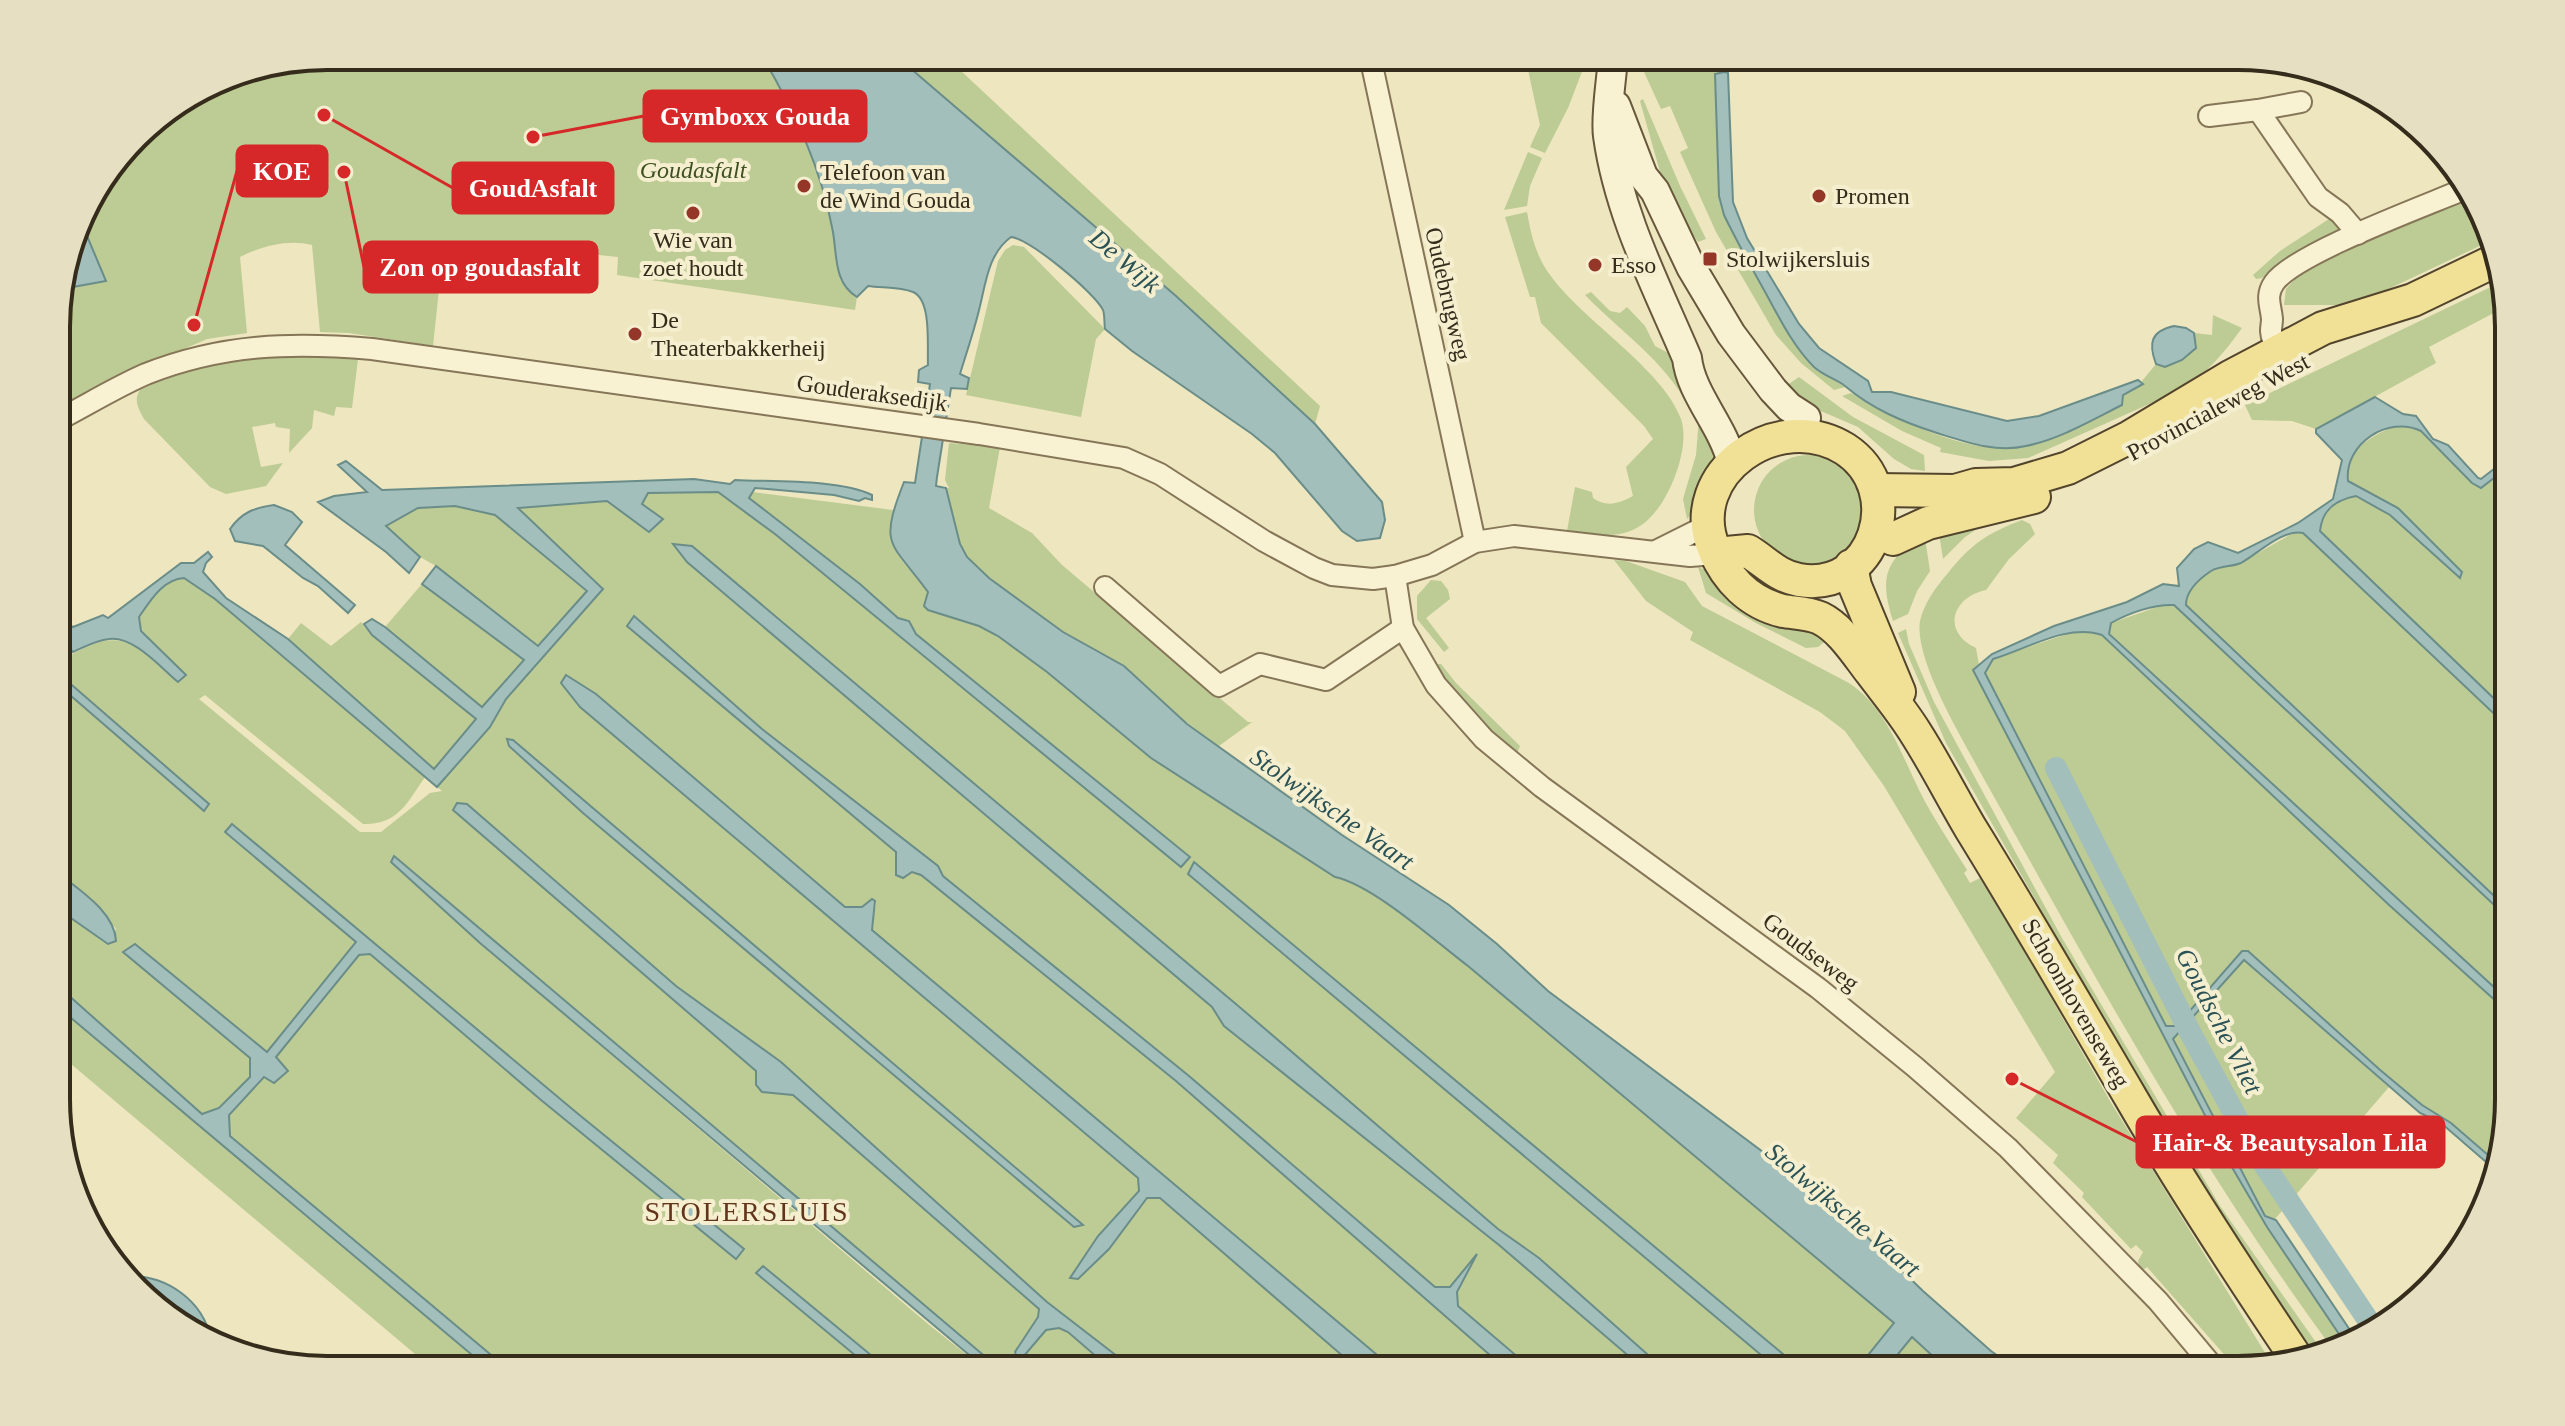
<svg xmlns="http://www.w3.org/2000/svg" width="2565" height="1426" font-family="'Times New Roman',serif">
  <rect width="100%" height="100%" fill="#ede6bf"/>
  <!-- green -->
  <g fill="#bdcb94" fill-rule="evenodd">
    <path d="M327 56H762C795 112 821 167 833 232 837 256 834 283 857 297L855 310 617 275 618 257 551 250 548 265 443 251 433 346 349 333 320 332 312 245C289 239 261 246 240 257L247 333 207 339 103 384 58 408 59 291 64 296 73 287 105 281 87 236 84 207 148 124 224 76Z"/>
    <polygon points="896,56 945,56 1320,406 1315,424 1176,296"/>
    <polygon points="1525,56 1588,56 1568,108 1545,153 1530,147 1540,125"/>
    <polygon points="1722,59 1724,72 1716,75 1719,196 1724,215 1788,334 1816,368 1845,387 1834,390 1801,363 1776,335 1716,232 1680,152 1688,148 1670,106 1661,109 1644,72"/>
    <polygon points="1643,99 1680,186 1706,239 1698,242 1671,205 1666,193 1640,101"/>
    <polygon points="1528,152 1542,158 1530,186 1527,206 1504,210"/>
    <polygon points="2469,193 2486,243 2367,299 2338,305 2284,305 2286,289 2304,269"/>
    <path d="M1527 212C1531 235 1536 256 1550 275 1583 321 1663 369 1681 419 1689 443 1676 480 1663 501 1637 542 1610 537 1567 531L1575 487 1592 492 1593 498C1606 508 1620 503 1633 496L1626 467 1653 439 1644 426 1541 323 1535 297H1530L1505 217Z"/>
    <polygon points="2329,219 2340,228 2340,235 2293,254 2262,278 2256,279 2253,275 2280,251"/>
    <polygon points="1013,245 1024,247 1105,329 1096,339 1081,417 966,395 998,261 1005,250"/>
    <polygon points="2499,283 2507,306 2429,347 2436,363 2316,429 2292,421 2252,420 2245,405"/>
    <path d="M1591 292 1610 311 1620 313 1627 307 1645 326 1655 346 1676 357 1697 403 1689 407C1665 361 1620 331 1585 295Z"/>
    <path d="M2213 315 2242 328C2224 353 2208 372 2183 389L2028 458 1989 461 1940 452 1941 448 1902 431 1842 396 1851 393C1897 420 1970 457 2025 446 2059 440 2091 420 2122 405L2123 395 2143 384 2142 381 2156 364C2172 369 2185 360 2196 348L2194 333 2212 335Z"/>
    <path d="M323 355 358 359 352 408 336 407 334 416 314 410 312 428 289 453 290 429 276 427 275 423 252 427 261 467 283 463 266 486 226 494 210 487 144 419C139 410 133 400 140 390 203 361 255 358 323 355Z"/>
    <polygon points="1799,377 1853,417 1924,455 1925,471 1911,469 1894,459 1858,427 1807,405 1783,388"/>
    <path d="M1699 418C1704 430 1712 442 1715 454 1719 470 1697 508 1687 519L1683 499 1696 455Z"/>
    <path d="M2395 426H2411L2421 431 2481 488 2508 467V712L2320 531C2322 510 2335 501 2356 496L2390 515 2460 577 2461 572 2419 528 2348 481C2345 449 2370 437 2395 426Z"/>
    <polygon points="949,443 1000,447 989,508 1032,533 1062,565 1248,722 1252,722 1219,746 989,578 967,557 959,544 946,488 949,488 945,480"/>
    <circle cx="1809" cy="510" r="55"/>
    <path d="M707 490 718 492 775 534 1181 866 1189 857 916 634 909 620 898 618 860 584 749 498 752 492 893 510C885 555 904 559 928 592L924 605 979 626 998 636 1047 672 1151 758 1335 877C1373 885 1435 941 1468 966L1895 1323 1856 1370H1802L1194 863 1188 874 1779 1370H1665L1539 1258 1498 1229 1243 1010 692 546 674 544 687 562 1213 1008 1224 1026 1499 1245 1645 1370H1533L1458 1306 1457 1292 1474 1259 1450 1287H1435L1189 1076 943 876 938 866 628 626 897 852 912 872 921 875 1176 1081 1507 1370H1395L872 930 876 903 872 900 862 907 845 908 596 694 566 676 561 683 580 707 1138 1178 1139 1191 1098 1236 1071 1278 1109 1249 1148 1198H1160L1359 1370H1134L1047 1302 781 1062 676 986 468 804 458 803 756 1071 762 1092 793 1095 1039 1309 1038 1317 1015 1352 1023 1357 1046 1330 1059 1327 1068 1332 1112 1370H1001L394 856 480 943 928 1324 986 1370H889L763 1266 757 1274 873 1370H509L230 1136 229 1115 264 1077 287 1070 276 1057 359 955 370 954 735 1259 744 1249 577 1113 232 824 225 832 356 942 266 1053 136 944 124 951 250 1058 251 1077 219 1108 202 1114 58 986V909L108 944 116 929 94 903 58 873V692L70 682 58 671C69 654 74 652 92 645 131 628 148 661 178 681L185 674 141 631 139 617C151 601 163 579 184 578L215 599 425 777C407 803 398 825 363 824L205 695 199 699 360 832H381L430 793 442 791 437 787 482 730 490 727 506 699 596 598 517 508 607 501 649 532 662 519 641 504 648 493ZM508 739 1074 1227 583 813 509 747Z"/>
    <polygon points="455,506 495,515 588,591 538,647 436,566 420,557 386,526 418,508"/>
    <path d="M2022 520 2030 524 2035 534 2009 559 1986 590C1952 597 1941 632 1976 648L1979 665 1974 669 2259 1215 2343 1340 2329 1344C2196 1163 2089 966 1979 770 1961 736 1914 659 1920 621 1924 603 1936 587 1948 573 1971 544 1988 533 2022 520Z"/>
    <polygon points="1989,521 1965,537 1943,559 1938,527"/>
    <path d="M1924 532 1930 571 1917 591 1908 614 1893 621C1878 573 1887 561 1924 532Z"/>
    <path d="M2295 532 2303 533 2508 727V909L2186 606C2186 582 2215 565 2237 565Z"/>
    <path d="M1614 560 1626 561 1685 582 1702 606 1849 683C1886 708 1900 751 1919 790 1933 818 1951 844 1967 870L1964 873 1970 883 1980 878 1998 905 2110 1101 2272 1364 2255 1369H2237L2147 1267 2140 1272 2138 1261 2143 1252 2136 1245 2131 1249 2082 1197 2084 1193 2053 1163 2058 1155 2016 1118 2055 1072 1884 786 1845 731 1820 712 1690 640 1693 632 1646 601Z"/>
    <polygon points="1698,567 1703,569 1829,638 1818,647 1806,648 1756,623 1706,593"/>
    <polygon points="1431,580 1441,581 1448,590 1450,599 1426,618 1449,648 1444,652 1417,619 1417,596"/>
    <polygon points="422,584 525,660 482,708 385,627"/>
    <polygon points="2163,605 2174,605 2508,916 2508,1000 2109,634 2111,623"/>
    <polygon points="361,622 372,636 477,720 434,769 288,639 301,623 331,646"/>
    <polygon points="1906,629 1909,644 1934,702 2062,938 2220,1206 2320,1348 2311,1351 2281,1308 2148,1097 1946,743 1898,633"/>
    <polygon points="2076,631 2091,631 2102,635 2388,904 2508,1012 2508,1116 2495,1161 2451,1123 2422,1105 2379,1069 2248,951 2242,951 2181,1021 2176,1026 2166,1026 1985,673 1993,659"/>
    <path d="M1436 664H1441L1456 683 1520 746 1516 756C1485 729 1456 700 1436 664Z"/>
    <polygon points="2243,960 2389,1087 2275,1219 2265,1216 2173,1039"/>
    <polygon points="58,1007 490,1370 434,1370 58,1053"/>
    <polygon points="1912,1337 1948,1370 1885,1370"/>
  </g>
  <!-- water -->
  <g fill="#a2bfbb" stroke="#6a8d89" stroke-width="2">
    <path d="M762 56H896L1176 296 1315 424 1382 502 1385 520 1380 538 1357 541 1342 531 1275 453 1252 434 1132 351 1105 329C1104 324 1105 315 1103 310 1095 293 1030 239 1011 237 989 253 986 281 980 306 975 328 967 351 960 374L969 378 967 389 951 388 937 477 936 486 946 488 960 544 967 557 989 578 1063 632 1124 666 1187 724 1342 835 1449 905 1497 944 1548 991 1835 1206 1923 1291 1991 1351 2018 1370H1948L1912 1337 1885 1370H1856L1894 1323 1468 966C1435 941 1373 885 1335 877L1151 758 1047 672 998 636 979 626 928 610 924 606 928 592C891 541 878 548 904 482L915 483 930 384 918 382 919 370 928 365C927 346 932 300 913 292 900 287 882 288 868 286L857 297C834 283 837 256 833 232 821 167 795 112 762 56Z"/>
    <path d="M1724 72 1728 73 1733 202 1747 238 1799 324 1819 348 1868 381 1872 392H1891L2007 421 2039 416 2138 380 2143 384 2123 395 2122 405C2092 420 2060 439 2026 446 1996 453 1966 442 1937 433 1903 422 1872 409 1845 386 1836 379 1824 376 1814 367 1792 345 1779 317 1764 290 1750 265 1736 240 1724 215L1719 196 1715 74Z"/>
    <polygon points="83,211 87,236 106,281 73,287 64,296 59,291"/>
    <path d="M2174 326 2186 328 2194 333 2196 348 2182 360 2165 367 2156 364C2148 343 2151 331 2174 326Z"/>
    <path d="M2375 397 2403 414 2416 416 2433 439 2448 445 2478 478 2481 479 2508 458V467L2481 488 2472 483 2421 431C2388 415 2344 444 2348 481L2398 508 2462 572 2460 578 2390 515 2356 496C2335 500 2322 510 2320 531L2508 712V727L2303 533C2282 529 2259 553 2241 563 2232 567 2221 565 2211 571 2199 579 2186 591 2186 605L2508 909V918L2174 605C2154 604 2129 613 2111 623L2109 634 2508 1000V1012L2388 904 2102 635C2068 623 2027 649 1993 659L1985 673 2166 1026H2176L2181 1021 2242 951H2248L2379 1069 2422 1105 2451 1123 2495 1161 2493 1168 2441 1123 2420 1113 2244 960 2173 1039 2265 1216 2276 1220 2354 1336 2343 1340 2267 1227 2233 1169 1973 670 1992 654 2054 626 2127 602 2163 584 2179 586 2177 568 2194 549 2208 542 2238 553 2298 523 2333 499 2342 460 2316 433V429Z"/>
    <path d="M346 461 382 490 694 479 730 484 735 480C773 482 839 479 872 495V500L865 498 859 501 834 495 755 488 749 498 860 584 898 618 909 621 916 634 1190 857 1181 867 775 534 718 492 648 493 642 504 663 519 649 532 607 501 518 508 603 589 506 699 490 727 437 787 215 599 184 578C163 579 150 601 139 617L141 631 186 675 178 682C160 667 134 636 109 639 97 640 84 647 73 652L69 647 68 636 58 626V616L73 627 103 615 108 618 181 563H194L208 552 212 557 206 563 203 572 226 598 288 639 434 769 476 719 372 635 364 624 372 619 385 627 482 707 524 660 422 584 436 566 538 646 587 591 495 515 455 506 418 508 386 526 420 557 409 573 386 552 318 502 334 496 367 492 338 465Z"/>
    <path d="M274 505 292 512 302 522 285 545 355 605 348 613 318 586 303 578 263 546 235 541 230 529C242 512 254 508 274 505Z"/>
    <polygon points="673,544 692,546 1243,1010 1498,1229 1539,1258 1665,1370 1645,1370 1499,1245 1224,1026 1212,1007 687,562"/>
    <polygon points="634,616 762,729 938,866 943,876 1189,1076 1435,1287 1450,1287 1477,1254 1457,1292 1458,1306 1533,1370 1507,1370 1176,1081 921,875 912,872 903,878 896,875 896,852 627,626"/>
    <polygon points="58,673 209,804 204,811 63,689 58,692"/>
    <polygon points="566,675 596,694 845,907 862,907 872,899 875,901 872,930 1395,1370 1359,1370 1160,1198 1147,1198 1109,1249 1078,1279 1070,1278 1098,1236 1139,1191 1138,1178 580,707 561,683"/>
    <polygon points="507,739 513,740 1083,1225 1074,1227 583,813 509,746"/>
    <polygon points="457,803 467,804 676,986 781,1062 1047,1302 1135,1370 1112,1370 1068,1332 1059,1328 1046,1330 1023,1357 1017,1358 1015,1352 1038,1317 1039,1309 793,1095 762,1092 756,1085 756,1071 453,810"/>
    <polygon points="232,824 577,1113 744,1249 736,1259 541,1100 370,954 359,955 276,1057 288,1071 274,1083 264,1077 229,1115 230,1136 509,1370 490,1370 58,1007 58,986 202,1114 219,1108 250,1077 250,1058 123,952 135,944 267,1052 356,942 225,832"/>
    <polygon points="394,856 400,861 1001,1370 987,1370 480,943 391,862"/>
    <polygon points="1194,862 1765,1339 1802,1370 1779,1370 1188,874"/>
    <path d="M58 873C79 890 115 912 116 941L108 944 58 909Z"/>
    <polygon points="763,1266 889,1370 873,1370 756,1273"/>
    <path d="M130 1276C168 1276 203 1301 211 1339L192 1334Z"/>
  </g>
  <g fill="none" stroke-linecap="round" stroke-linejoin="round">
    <!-- canal -->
    <polyline stroke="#a2bfbb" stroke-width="22" points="2056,768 2191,1034 2253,1148 2374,1329"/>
    <!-- street casing -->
    <g stroke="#867658" stroke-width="24">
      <g id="street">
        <polyline points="1370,56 1475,542"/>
        <polyline points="2301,102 2258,110 2318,197 2340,213 2358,234"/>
        <polyline points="2209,116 2258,110"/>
        <path d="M2295 365C2284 356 2272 347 2271 331 2271 327 2272 323 2272 319 2271 306 2265 296 2274 283 2295 253 2428 205 2467 188"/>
        <path d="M58 420C87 405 116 387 146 374 222 344 292 342 372 349L979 434 1124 458 1160 474 1264 541 1314 568 1332 575 1373 579 1395 576 1432 565 1475 542 1514 536 1690 556 1716 554"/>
        <polyline points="1656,551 1708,525"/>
        <polyline points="1395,576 1403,628 1436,685 1484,739 1542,787 1818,988 1915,1067 2008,1148 2158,1301 2215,1369"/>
        <polyline points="1105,587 1219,686 1260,664 1326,680 1403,628"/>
      </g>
    </g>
    <!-- secondary casing -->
    <g stroke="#67573b" stroke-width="32">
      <g id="secondary">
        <path d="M1613 56C1612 78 1605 116 1608 136 1619 215 1656 285 1687 358 1691 395 1723 425 1732 463"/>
        <polyline points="1616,106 1643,176 1655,191 1691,267 1731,334 1773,390 1789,407 1806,418"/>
      </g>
    </g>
    <!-- primary casing -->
    <g stroke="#53442c" stroke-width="36">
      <g id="primary">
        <polyline points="1876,490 1955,491 1976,485 2014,484 2068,468 2130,437 2230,377 2323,328 2413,300 2492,262"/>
        <polyline points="1893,539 1928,523 2034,497"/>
        <path d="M1716 554 1748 551C1766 562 1777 576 1799 580 1875 593 1908 490 1845 449 1779 407 1682 473 1714 549 1727 580 1750 603 1783 611 1795 613 1808 613 1820 618 1841 628 1857 654 1871 672 1886 692 1902 711 1915 732 1935 763 1952 797 1971 829 2026 918 2078 1008 2131 1098 2182 1186 2238 1271 2295 1356"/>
        <polyline points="1851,566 1855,586 1899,692"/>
      </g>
    </g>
    <!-- street -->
    <use href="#street" stroke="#f8f2d2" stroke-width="20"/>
    <!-- secondary -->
    <use href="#secondary" stroke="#f8f2d2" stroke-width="28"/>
    <!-- primary -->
    <use href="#primary" stroke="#f1e197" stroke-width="32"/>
  </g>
  <!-- markers -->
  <g fill="#943729" stroke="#f5efcf" stroke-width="3">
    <circle cx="804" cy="186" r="8"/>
    <circle cx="1819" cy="196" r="8"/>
    <circle cx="693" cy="213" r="8"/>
    <rect x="1702" y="251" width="16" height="16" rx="4"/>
    <circle cx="1595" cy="265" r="8"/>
    <circle cx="635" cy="334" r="8"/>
  </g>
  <g text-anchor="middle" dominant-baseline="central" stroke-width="8" stroke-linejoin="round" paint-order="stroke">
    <!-- park labels -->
    <g font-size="24" font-style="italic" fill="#3f5123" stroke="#f5efcf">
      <text x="693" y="170">Goudasfalt</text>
    </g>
    <!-- poi labels -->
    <g font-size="24" fill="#352c1c" stroke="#f5efcf" text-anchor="start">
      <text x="820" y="172">Telefoon van<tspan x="820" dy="28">de Wind Gouda</tspan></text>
      <text x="1835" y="196">Promen</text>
      <text x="693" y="240" text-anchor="middle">Wie van<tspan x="693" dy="28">zoet houdt</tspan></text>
      <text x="1726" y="259">Stolwijkersluis</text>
      <text x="1611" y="265">Esso</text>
      <text x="651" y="320">De<tspan x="651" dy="28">Theaterbakkerheij</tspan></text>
    </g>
    <!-- street labels -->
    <g font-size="24" fill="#352c1c" stroke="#f5efcf">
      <text transform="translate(1448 294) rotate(77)">Oudebrugweg</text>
      <text transform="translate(872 393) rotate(8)">Gouderaksedijk</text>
      <text transform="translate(2218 407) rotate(-28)">Provincialeweg West</text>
      <text transform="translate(1811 952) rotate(37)">Goudseweg</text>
      <text transform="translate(2076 1003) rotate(60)">Schoonhovenseweg</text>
    </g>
    <!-- water labels -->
    <g font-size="26" font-style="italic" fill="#2b5255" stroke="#f5efcf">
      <text transform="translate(1125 261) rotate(40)">De Wijk</text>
      <text transform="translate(1332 809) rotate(35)">Stolwijksche Vaart</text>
      <text transform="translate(2219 1021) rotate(63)">Goudsche Vliet</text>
      <text transform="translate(1843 1210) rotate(40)">Stolwijksche Vaart</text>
    </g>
    <!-- quarter labels -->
    <g font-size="28" letter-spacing="2" fill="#61341c" stroke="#f5efcf">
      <text x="747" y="1211">STOLERSLUIS</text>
    </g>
  </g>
  <!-- crop -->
  <path d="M0 0H2565V1426H0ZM327 70H2238A257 257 0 0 1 2495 327V1099A257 257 0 0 1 2238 1356H327A257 257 0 0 1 70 1099V327A257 257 0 0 1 327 70Z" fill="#e6dfc1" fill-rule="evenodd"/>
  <path fill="none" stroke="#352c1c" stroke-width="4" d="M327 70H2238A257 257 0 0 1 2495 327V1099A257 257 0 0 1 2238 1356H327A257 257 0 0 1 70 1099V327A257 257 0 0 1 327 70Z"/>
  <!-- callouts -->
  <path fill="none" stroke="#d62828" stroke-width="3" d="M533 137L644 116M194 325L237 171M324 115L453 188M344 172L364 267M2012 1079L2137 1142"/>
  <g fill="#d62828" stroke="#f5efcf" stroke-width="3">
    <circle cx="533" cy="137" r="8"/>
    <circle cx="194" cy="325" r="8"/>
    <circle cx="324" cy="115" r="8"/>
    <circle cx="344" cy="172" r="8"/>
    <circle cx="2012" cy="1079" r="8"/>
  </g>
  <g fill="#d62828" stroke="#d62828" stroke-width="3">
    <rect x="644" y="91" width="222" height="50" rx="8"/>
    <rect x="237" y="146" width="90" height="50" rx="8"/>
    <rect x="453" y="163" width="160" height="50" rx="8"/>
    <rect x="364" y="242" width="233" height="50" rx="8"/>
    <rect x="2137" y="1117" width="307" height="50" rx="8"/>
  </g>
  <g font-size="26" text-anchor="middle" font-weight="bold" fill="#fff">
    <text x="755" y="125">Gymboxx Gouda</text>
    <text x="282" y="180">KOE</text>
    <text x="533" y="197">GoudAsfalt</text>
    <text x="480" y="276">Zon op goudasfalt</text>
    <text x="2290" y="1151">Hair-&amp; Beautysalon Lila</text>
  </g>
</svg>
